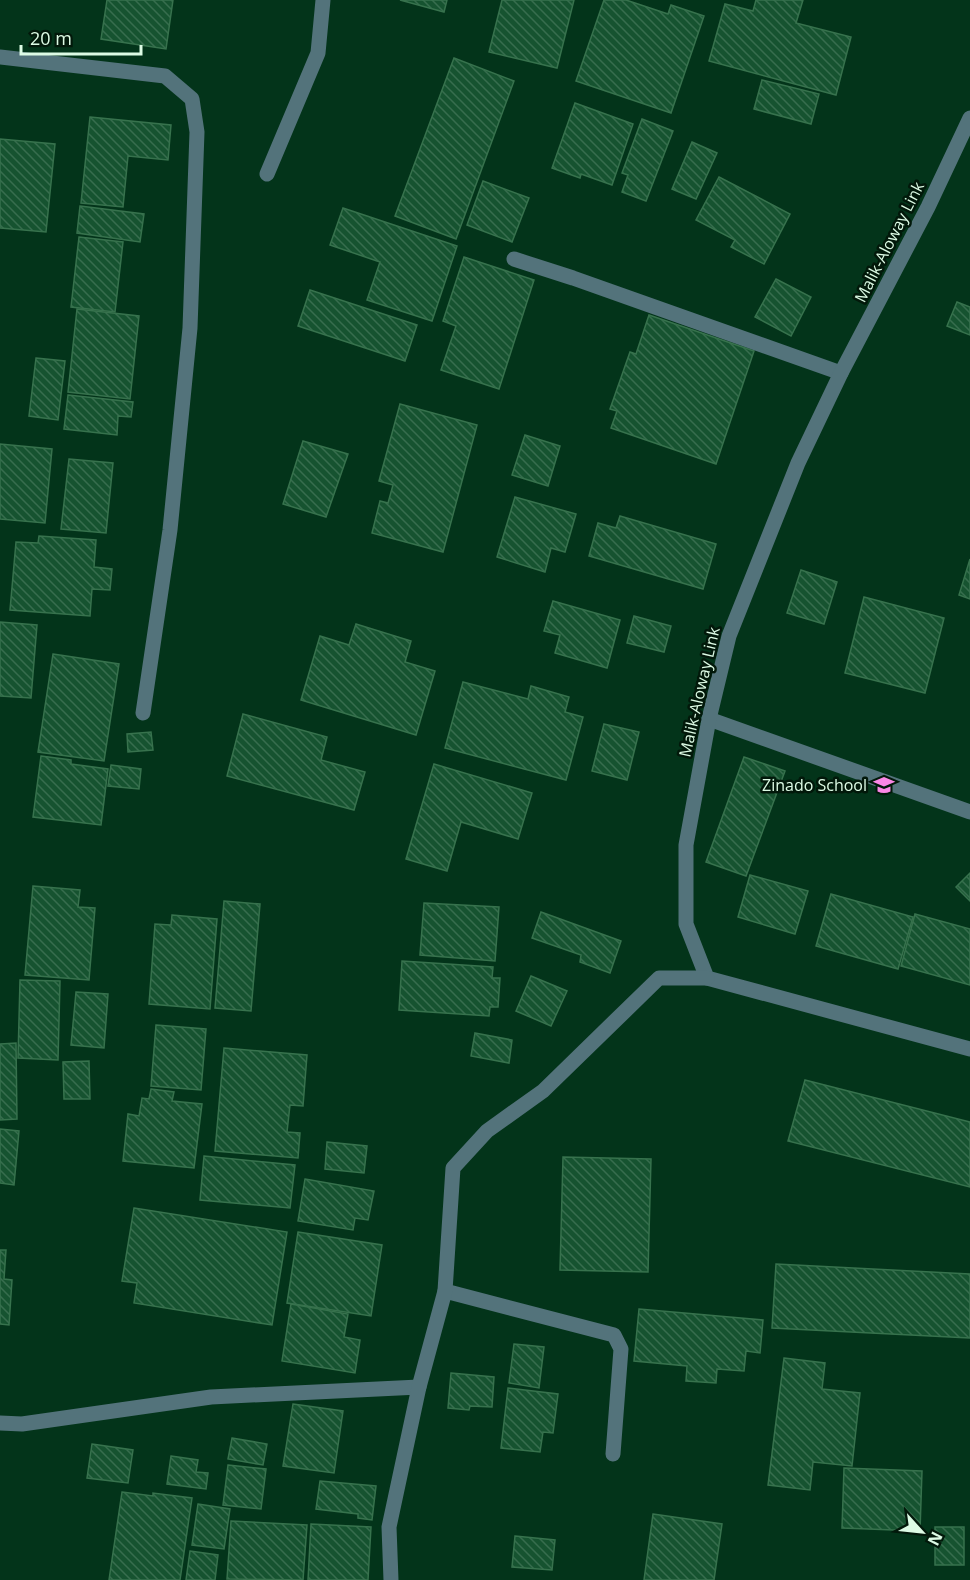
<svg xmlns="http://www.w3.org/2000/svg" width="970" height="1580" font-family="'Open Sans',sans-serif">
  <defs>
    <pattern id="building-back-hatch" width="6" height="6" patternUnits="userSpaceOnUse" patternTransform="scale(1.5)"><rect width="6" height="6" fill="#165330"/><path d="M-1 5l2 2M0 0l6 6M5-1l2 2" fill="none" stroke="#376d4e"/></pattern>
  </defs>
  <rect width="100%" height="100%" fill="#03341a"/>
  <!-- building -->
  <g fill="url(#building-back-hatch)" stroke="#37724d" stroke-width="1.5">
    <polygon points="107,0 173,0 166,49 101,39"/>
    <polygon points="400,0 447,0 444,12"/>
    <polygon points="502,0 574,0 557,68 489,52"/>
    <polygon points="604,0 626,0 668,14 671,5 704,16 671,113 576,81"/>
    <polygon points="756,0 803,0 796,23 851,37 836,95 709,61 725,4 753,11"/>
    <polygon points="454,58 514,81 456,239 395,216"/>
    <polygon points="762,80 819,94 811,124 754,109"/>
    <polygon points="575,103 633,124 612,185 581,174 580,178 552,168"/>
    <polygon points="90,117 171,125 168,160 128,156 123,207 81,203"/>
    <polygon points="642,119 673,131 646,201 622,192 628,175 622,173"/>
    <polygon points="0,139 55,144 46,232 0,228"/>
    <polygon points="692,142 717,153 696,199 672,189"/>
    <polygon points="719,177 790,214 764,264 731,247 735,240 696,220"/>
    <polygon points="483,181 529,198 512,242 467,225"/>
    <polygon points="80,206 144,214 140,242 77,233"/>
    <polygon points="343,208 457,246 432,321 367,300 380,262 330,245"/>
    <polygon points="79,237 123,242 115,312 71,307"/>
    <polygon points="464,257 534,280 499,389 441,370 456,326 443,321"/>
    <polygon points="776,279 811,297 791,336 755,317"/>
    <polygon points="310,290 417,325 405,361 298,326"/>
    <polygon points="957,302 970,307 970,335 947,326"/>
    <polygon points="77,309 139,316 130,399 68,392"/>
    <polygon points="649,315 754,351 716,464 611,428 617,411 610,409 630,352 636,354"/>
    <polygon points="36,358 65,361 58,420 29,416"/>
    <polygon points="68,395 133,402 131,417 118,416 117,435 64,429"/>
    <polygon points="400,404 477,425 443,552 372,533 380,501 388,503 393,485 379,481"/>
    <polygon points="525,435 560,446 548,486 512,475"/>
    <polygon points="303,441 348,454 326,517 283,504"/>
    <polygon points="0,444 52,449 45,523 0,519"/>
    <polygon points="69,459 113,463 106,533 61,529"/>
    <polygon points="515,497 576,514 565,552 551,548 545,572 497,557"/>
    <polygon points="620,516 716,544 703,589 589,556 598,523 616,528"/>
    <polygon points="39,536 96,540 94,567 112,569 110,590 92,589 90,616 10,610 16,542 38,543"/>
    <polygon points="970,559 970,599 959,595"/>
    <polygon points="801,570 837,582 824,624 787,613"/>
    <polygon points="864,597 944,618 925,693 845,673"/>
    <polygon points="553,601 620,620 607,668 555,653 560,635 544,631"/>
    <polygon points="634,616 671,626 664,652 627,643"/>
    <polygon points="0,622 37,625 31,698 0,696"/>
    <polygon points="356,624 411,641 405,662 435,671 416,735 301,700 320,636 349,645"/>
    <polygon points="53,654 119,664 104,761 38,752"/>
    <polygon points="463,682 528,699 531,686 569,697 565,712 583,717 566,780 445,748"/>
    <polygon points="243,714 327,737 321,760 365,772 354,810 227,776"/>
    <polygon points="604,724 639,732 627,780 592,771"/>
    <polygon points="151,732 153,750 128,752 127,734"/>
    <polygon points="41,756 71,760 71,764 108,769 101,825 33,817"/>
    <polygon points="744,757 785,771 746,876 706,862"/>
    <polygon points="434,764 532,793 518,839 461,822 447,871 406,859"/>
    <polygon points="111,765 141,769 139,789 108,786"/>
    <polygon points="970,873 970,901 956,887"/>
    <polygon points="750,875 808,891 795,934 738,917"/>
    <polygon points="33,886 80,890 78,907 95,908 89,980 25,975"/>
    <polygon points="831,894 913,917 898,969 816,946"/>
    <polygon points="224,901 260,904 251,1011 215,1008"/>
    <polygon points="424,903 499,907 495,961 420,955"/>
    <polygon points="541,912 621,941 610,973 580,962 581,955 532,938"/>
    <polygon points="915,914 970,929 970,985 901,966"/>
    <polygon points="172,915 217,919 210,1009 149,1004 155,924 171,925"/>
    <polygon points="402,961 493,967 492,978 500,978 498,1007 490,1007 489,1016 399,1010"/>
    <polygon points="531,976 567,991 551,1026 516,1011"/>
    <polygon points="20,980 60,981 58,1060 18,1058"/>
    <polygon points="76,992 108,994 104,1048 71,1045"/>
    <polygon points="156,1025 206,1029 201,1090 151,1086"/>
    <polygon points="475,1033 512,1040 509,1063 471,1056"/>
    <polygon points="16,1043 17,1119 0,1120 0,1044"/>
    <polygon points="224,1048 307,1055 303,1106 290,1105 287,1132 300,1133 298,1158 215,1151"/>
    <polygon points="89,1061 90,1099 64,1099 63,1062"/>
    <polygon points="805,1080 970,1122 970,1187 788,1141"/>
    <polygon points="151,1089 174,1092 172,1101 202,1104 194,1168 123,1161 128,1114 139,1116 142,1098 149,1099"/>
    <polygon points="0,1129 19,1131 14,1185 0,1183"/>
    <polygon points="327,1142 367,1146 364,1173 325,1169"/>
    <polygon points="204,1156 295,1165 290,1208 200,1200"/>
    <polygon points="563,1157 651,1159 648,1272 560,1270"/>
    <polygon points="305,1179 374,1191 368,1220 355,1218 353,1230 298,1221"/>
    <polygon points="134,1208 287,1232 272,1325 134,1303 137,1283 122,1281"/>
    <polygon points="298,1232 382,1245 371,1316 287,1303"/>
    <polygon points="0,1250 6,1250 4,1279 12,1280 9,1325 0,1324"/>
    <polygon points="776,1264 970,1274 970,1338 772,1328"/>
    <polygon points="291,1304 348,1314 344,1337 360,1340 355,1373 282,1361"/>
    <polygon points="639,1309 763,1320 760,1353 746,1351 744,1371 717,1369 716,1383 686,1381 687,1366 634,1361"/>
    <polygon points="514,1344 544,1347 539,1388 509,1383"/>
    <polygon points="784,1358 825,1363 822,1389 860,1393 852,1466 813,1462 810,1490 768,1485"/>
    <polygon points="451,1373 494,1377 492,1407 470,1406 469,1410 448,1408"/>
    <polygon points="508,1388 558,1394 553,1433 543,1432 540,1452 501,1448"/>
    <polygon points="293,1404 343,1411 334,1473 283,1466"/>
    <polygon points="232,1438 267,1444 263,1465 228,1459"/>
    <polygon points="92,1444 133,1450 128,1483 87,1478"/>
    <polygon points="171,1456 198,1460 196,1472 208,1473 206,1489 167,1484"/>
    <polygon points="228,1465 266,1469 261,1509 223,1505"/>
    <polygon points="844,1468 922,1471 920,1531 842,1528"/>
    <polygon points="320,1481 376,1486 372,1520 358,1518 358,1514 316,1509"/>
    <polygon points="122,1492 153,1496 153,1493 192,1498 180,1580 109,1580"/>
    <polygon points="198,1504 230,1509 224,1549 192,1545"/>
    <polygon points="653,1514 722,1524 714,1580 644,1580"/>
    <polygon points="231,1521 307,1525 303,1580 227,1579"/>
    <polygon points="311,1524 371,1527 368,1580 308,1580"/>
    <rect x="935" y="1527" width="29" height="38"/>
    <polygon points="515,1536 555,1540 552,1570 512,1567"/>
    <polygon points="190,1551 218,1555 215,1580 186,1580"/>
  </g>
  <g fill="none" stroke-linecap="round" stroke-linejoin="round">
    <!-- lane -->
    <g stroke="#53737b" stroke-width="15">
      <polyline points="267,174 318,53 323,0"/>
      <polyline points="514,259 573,278 841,373"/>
      <polyline points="709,719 970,812"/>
      <polyline points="445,1291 614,1335 621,1349 613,1454"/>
    </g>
    <!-- street -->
    <g stroke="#53737b" stroke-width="15">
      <polyline points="0,57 165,76 192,99 197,132 190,328 170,530 143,713"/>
      <polyline points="970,118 928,207 841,373 798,463 729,636 709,719 686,845 686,924 707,978 970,1049"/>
      <polyline points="0,1423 22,1424 211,1397 419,1387"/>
      <polyline points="391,1580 389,1527 419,1387 445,1291 453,1168 487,1131 543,1091 659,978 707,978"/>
    </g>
  </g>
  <!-- icons -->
  <defs>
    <g id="school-bare" transform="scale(1.62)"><path d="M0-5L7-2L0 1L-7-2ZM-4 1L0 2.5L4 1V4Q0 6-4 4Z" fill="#fb87e6" stroke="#02180a" stroke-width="2.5" paint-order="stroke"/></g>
  </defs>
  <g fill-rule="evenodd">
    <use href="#school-bare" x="884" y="785"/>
  </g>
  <g text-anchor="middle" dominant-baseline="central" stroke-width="5" stroke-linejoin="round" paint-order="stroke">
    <!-- street labels -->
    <g font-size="16" fill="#ddfbe5" stroke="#02180a">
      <text transform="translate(889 242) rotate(-63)">Malik-Aloway Link</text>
      <text transform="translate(699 692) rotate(-77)">Malik-Aloway Link</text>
    </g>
    <!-- poi labels -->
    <g font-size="16" fill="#ddfbe5" stroke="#02180a" text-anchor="end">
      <text x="867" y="785">Zinado School</text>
    </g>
  </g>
  <!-- north arrow -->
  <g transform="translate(922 1532) rotate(117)" stroke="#02180a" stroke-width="4.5" paint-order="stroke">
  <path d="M0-4.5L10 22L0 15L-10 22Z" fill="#ddfbe5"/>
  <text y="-9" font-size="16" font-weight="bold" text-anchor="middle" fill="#ddfbe5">N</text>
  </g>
  <!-- scale -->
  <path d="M21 45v9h120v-9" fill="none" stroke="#ddfbe5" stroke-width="3"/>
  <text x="30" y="45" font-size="18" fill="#ddfbe5" stroke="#02180a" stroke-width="4.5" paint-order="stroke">20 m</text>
</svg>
